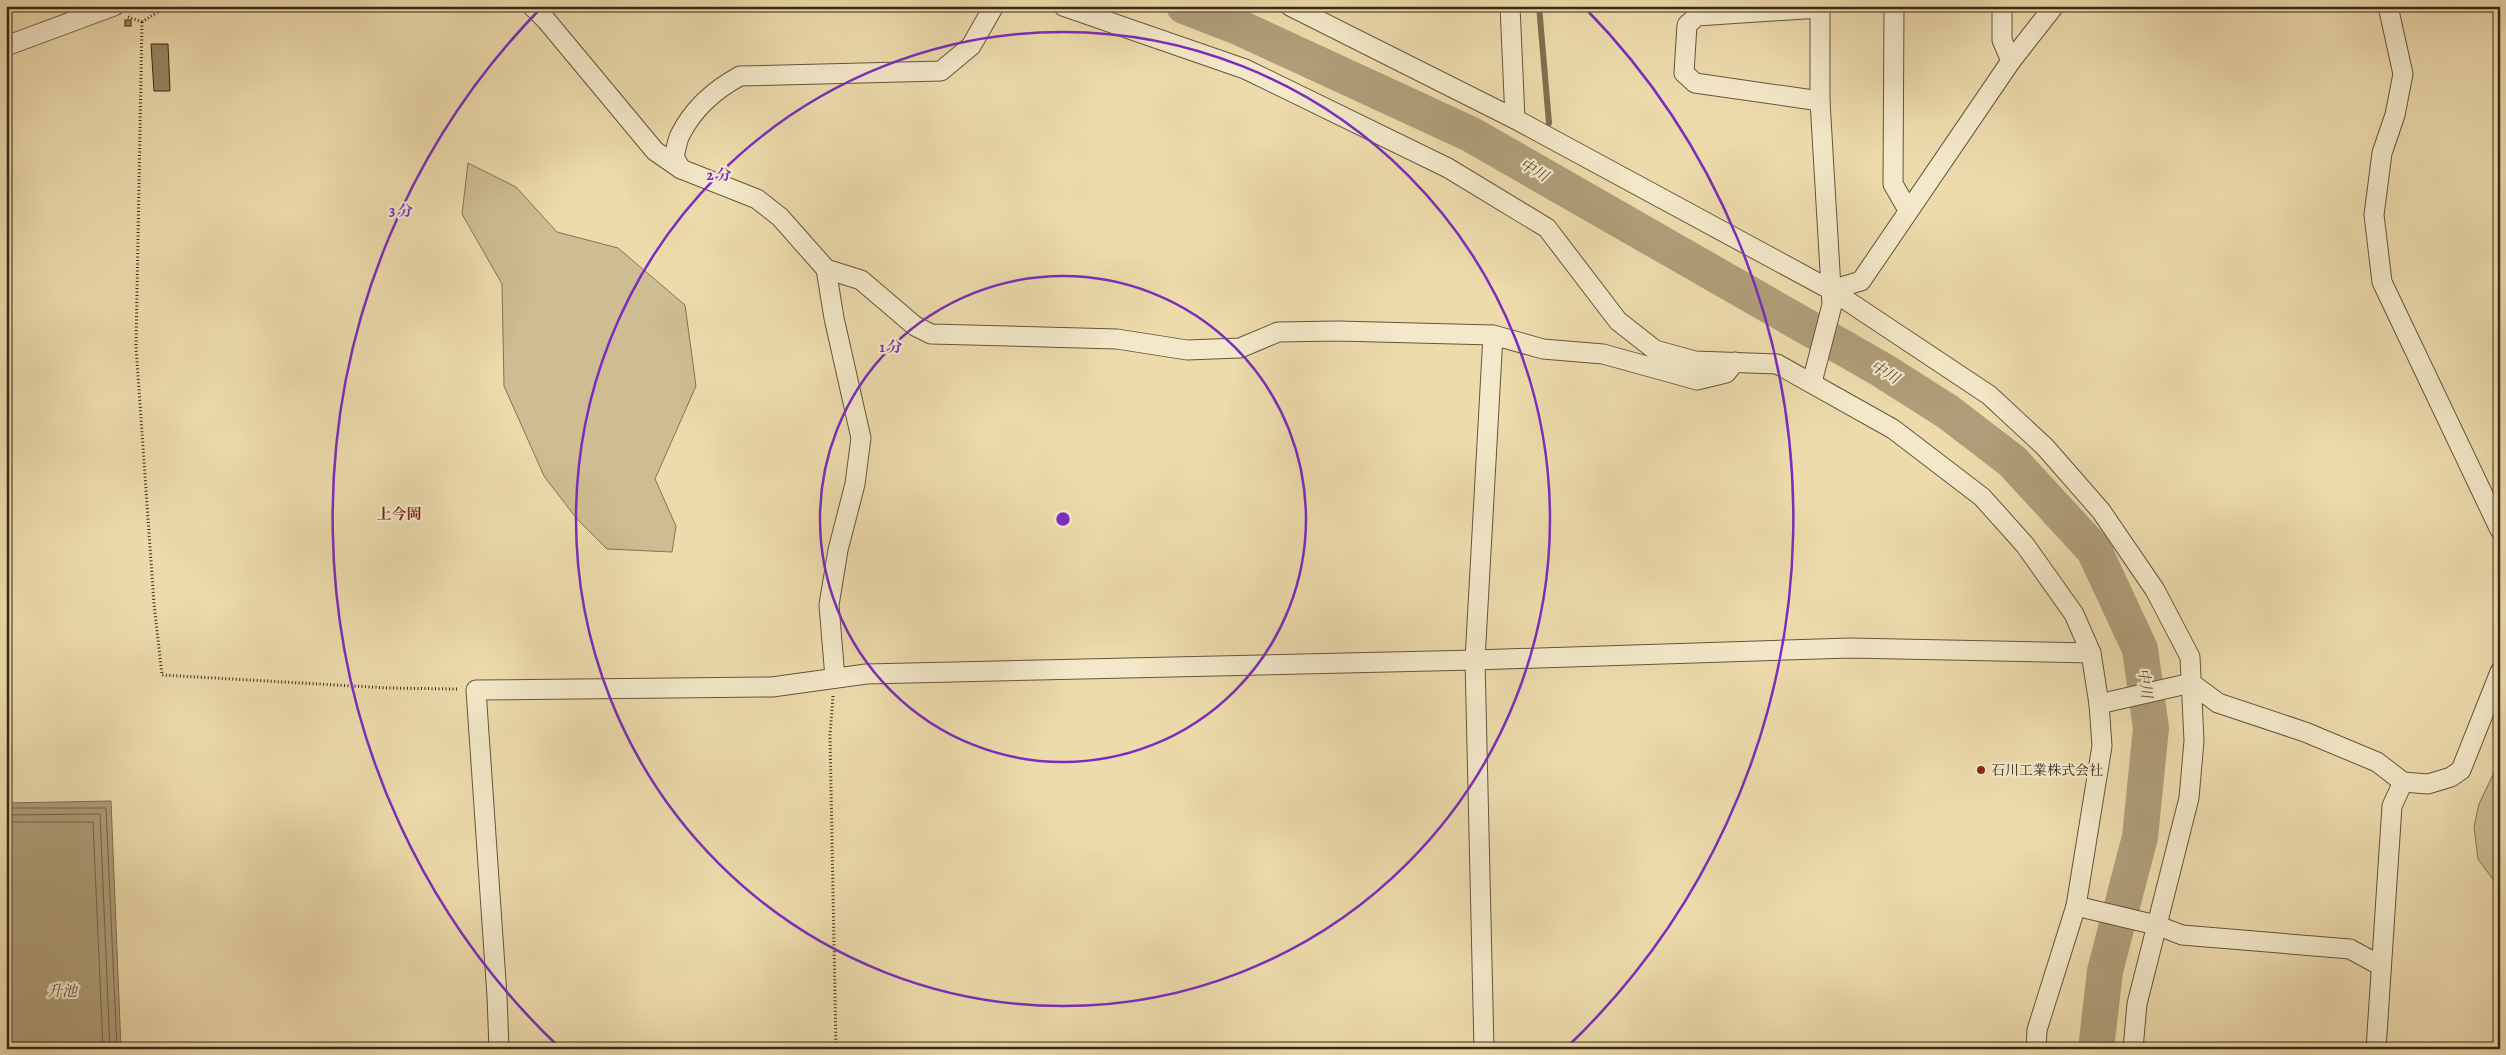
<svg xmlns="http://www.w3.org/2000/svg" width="2506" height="1055" font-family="Alegreya,'Noto Serif JP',serif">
  <rect width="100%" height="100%" fill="#eddbac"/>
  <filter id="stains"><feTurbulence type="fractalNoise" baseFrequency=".004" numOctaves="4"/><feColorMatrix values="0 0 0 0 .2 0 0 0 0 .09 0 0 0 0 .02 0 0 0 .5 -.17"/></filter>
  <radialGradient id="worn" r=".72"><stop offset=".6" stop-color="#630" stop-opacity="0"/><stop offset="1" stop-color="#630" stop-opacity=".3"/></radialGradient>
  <!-- green -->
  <g fill="#cebd92" stroke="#827354">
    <polygon points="468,163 516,187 557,232 618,248 685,305 696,386 655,479 676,526 672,552 607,549 577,519 544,476 504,386 502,284 462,214"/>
    <polygon points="2500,760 2500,889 2478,859 2474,827 2479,804"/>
  </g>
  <!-- water -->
  <polygon fill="#af9e79" stroke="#7f6f51" points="111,801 121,1049 6,1049 6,803"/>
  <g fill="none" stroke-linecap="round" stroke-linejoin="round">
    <!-- shore -->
    <g stroke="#736448" stroke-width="1">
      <polyline points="6,808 106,808 117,1049"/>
      <polyline points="6,815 100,814 110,1049"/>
      <polyline points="6,822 93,822 103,1049"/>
    </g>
    <!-- stream -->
    <g stroke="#7f6f51" stroke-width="6">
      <polyline points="1539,6 1549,123"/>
      <polyline points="1553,165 1555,182"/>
    </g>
    <!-- river -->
    <polyline stroke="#af9e79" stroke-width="36" points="1184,6 1238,27 1470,134 1882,370 1948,412 2012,461 2094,550 2140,649 2151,728 2140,837 2105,971 2096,1049"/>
  </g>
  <!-- building -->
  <g fill="#968664" stroke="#372916">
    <rect x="125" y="20" width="6" height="6"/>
    <polygon points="151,44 168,44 170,91 154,91"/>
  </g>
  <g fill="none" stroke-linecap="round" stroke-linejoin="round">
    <!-- street casing -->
    <g stroke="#64563c" stroke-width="21">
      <g id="street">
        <polyline points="532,6 546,20 655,151 681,169"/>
        <polyline points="1063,6 1245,69 1448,168 1547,228 1618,321 1655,350 1695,361 1777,364 1893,429 1982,497 2025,545 2074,614 2091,653 2099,704 2102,746 2076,906 2037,1030 2036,1049"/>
        <polyline points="1290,6 1515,119 1831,290 1989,395 2045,447 2101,511 2155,590 2190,657 2194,741 2189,798 2137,1004 2133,1049"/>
        <polyline points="1510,6 1515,119"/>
        <polyline points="1894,6 1893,184 1908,210"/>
        <polyline points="2002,6 2002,40 2011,61"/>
        <polyline points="2388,6 2403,74 2395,115 2382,153 2374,215 2382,282 2500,530"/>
        <polyline points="1820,8 1697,16 1687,25 1684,73 1695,83 1820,101"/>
        <polyline points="6,46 114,6"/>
        <polyline points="826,269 861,280 915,326 931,334 1117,339 1187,350 1240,348 1278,332 1338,331 1493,335 1543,349 1603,354 1697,380 1726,373 1735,362"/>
        <polyline points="1831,290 1861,281 2011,61 2054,6"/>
        <polyline points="1812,382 1832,305 1820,101 1820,6"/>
        <path d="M835 678 829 605 838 550 855 484 861 438 834 318 826 269 780 217 757 199 681 169 674 157C676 150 677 141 680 135 693 109 716 89 740 76L941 71 971 46 994 6"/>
        <polyline points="2099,704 2191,683 2218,703 2305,732 2377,762 2403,782 2428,784 2451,777 2461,770 2500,672"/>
        <polyline points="2076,906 2156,925 2182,935 2350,949 2381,966"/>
        <polyline points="499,1049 497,996 476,690 772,687 866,674 1475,660 1850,648 2091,653"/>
        <polyline points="1484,1049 1475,660 1493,335"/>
        <polyline points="2376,1049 2392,806 2403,782"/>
      </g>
    </g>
    <!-- path -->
    <g stroke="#372916" stroke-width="3" stroke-dasharray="1 2.5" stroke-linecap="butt">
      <polyline points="128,17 142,22"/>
      <polyline points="142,22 136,347 154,604 162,675 388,688 457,689"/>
      <polyline points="142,22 167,6"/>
      <polyline points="833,696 830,735 836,1049"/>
    </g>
    <!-- street -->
    <use href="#street" stroke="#f3e8c9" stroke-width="19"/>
  </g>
  <!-- distance rings -->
  <g fill="none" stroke="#7b2cbf" stroke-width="2.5">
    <circle cx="1063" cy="519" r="243"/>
    <circle cx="1063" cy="519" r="487"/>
    <path d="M561 1049A730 730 0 0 1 542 7M1584 7A730 730 0 0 1 1565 1049"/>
  </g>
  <!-- markers -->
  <circle fill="#8f2418" stroke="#f3e8c9" stroke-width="2" cx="1981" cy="770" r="5"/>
  <g text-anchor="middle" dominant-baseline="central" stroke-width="4.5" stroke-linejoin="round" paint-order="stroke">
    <!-- poi labels -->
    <g font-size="14" fill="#372916" stroke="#f3e8c9" text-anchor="start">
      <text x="1991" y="770">石川工業株式会社</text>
    </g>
    <!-- water labels -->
    <g font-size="15" font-style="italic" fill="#5b4c34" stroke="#f3e8c9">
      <text transform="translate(1534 170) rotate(30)">中川</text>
      <text transform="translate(1885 372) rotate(31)">中川</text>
      <text transform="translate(2145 683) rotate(82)">中川</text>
      <text x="62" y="991">升池</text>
    </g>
    <!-- neighbourhood labels -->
    <g font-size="15" font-weight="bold" fill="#7a1f14" stroke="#f3e8c9">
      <text x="399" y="514">上今岡</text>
    </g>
  </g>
  <circle cx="1063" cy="519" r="8" fill="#7b2cbf" stroke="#f3e8c9" stroke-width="2.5"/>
  <g font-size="15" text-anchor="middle" font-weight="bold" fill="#7b2cbf" stroke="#f3e8c9" stroke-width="4.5" stroke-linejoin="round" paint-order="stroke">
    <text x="719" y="180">2 分</text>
    <text x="401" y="216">3 分</text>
    <text x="891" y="352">1 分</text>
  </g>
  <!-- margin -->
  <rect width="2506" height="1055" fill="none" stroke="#eddbac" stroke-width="25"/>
  <rect x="8" y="8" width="2491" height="1040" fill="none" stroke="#372916" stroke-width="2.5"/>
  <rect x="12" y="12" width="2481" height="1030" fill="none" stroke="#372916"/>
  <rect width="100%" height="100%" filter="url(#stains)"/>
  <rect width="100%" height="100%" fill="url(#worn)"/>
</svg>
